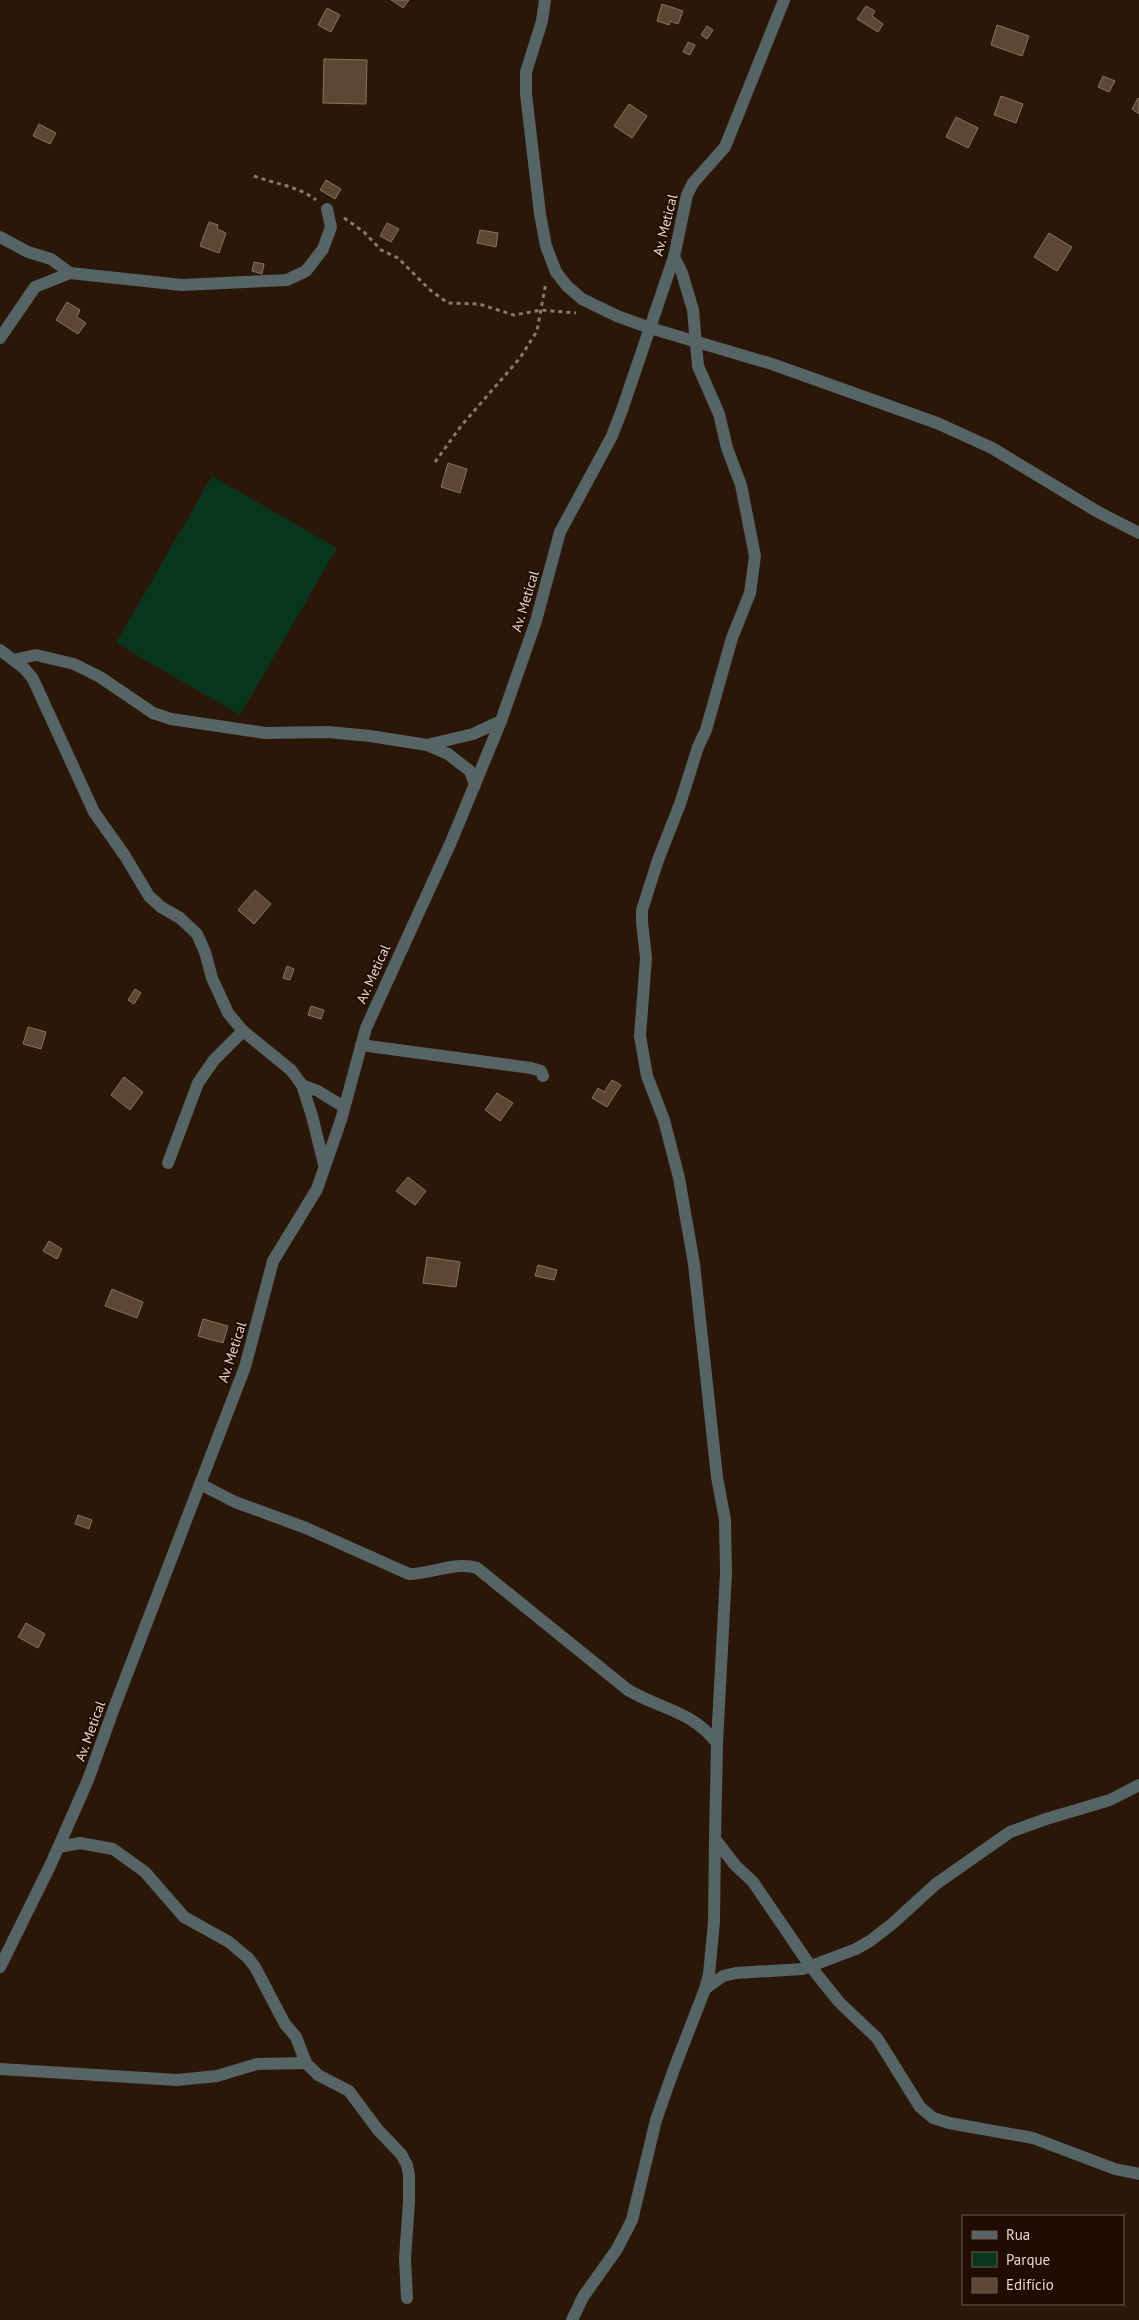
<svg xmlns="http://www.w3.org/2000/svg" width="1139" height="2320" font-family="'PT Sans',sans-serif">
  <rect width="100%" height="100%" fill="#2a1708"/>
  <!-- green -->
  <polygon fill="#09351f" points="212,476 337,548 240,715 116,643"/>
  <!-- building -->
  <g fill="#5c4735" stroke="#89735f">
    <polygon points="391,0 409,0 403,8"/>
    <polygon points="662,4 683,11 678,24 670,21 669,25 657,21"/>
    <polygon points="866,6 875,11 872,16 883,24 878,32 857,19"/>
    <polygon points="327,8 340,15 331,32 318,25"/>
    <polygon points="997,25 1029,36 1022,56 991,45"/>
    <polygon points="707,26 713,30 707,39 701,35"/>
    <polygon points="688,42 695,45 690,55 683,52"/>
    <polygon points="324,59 367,60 366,104 323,103"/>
    <polygon points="1103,76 1115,81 1109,92 1098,87"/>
    <polygon points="1001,96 1023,104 1016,123 994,115"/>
    <polygon points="1138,98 1139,99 1139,114 1132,109"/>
    <polygon points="629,104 647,116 632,138 614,126"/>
    <polygon points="956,117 978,128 968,148 946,137"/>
    <polygon points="39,124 56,133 50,144 33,136"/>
    <polygon points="326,180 341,189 335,199 320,190"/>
    <polygon points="209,222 218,225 217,229 226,233 219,253 200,246"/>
    <polygon points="387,223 399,229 391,242 380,236"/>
    <polygon points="480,230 498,233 496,247 477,243"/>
    <polygon points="1049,233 1072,247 1057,271 1034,257"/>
    <polygon points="254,262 264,264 262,274 252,271"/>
    <polygon points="67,302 80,310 77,317 86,323 78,334 56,320"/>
    <polygon points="448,463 467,469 460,493 441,487"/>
    <polygon points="255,890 271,904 254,924 238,910"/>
    <polygon points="287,966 294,969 290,980 283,978"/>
    <polygon points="135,989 141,993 134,1004 128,1000"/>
    <polygon points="311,1006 324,1010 321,1019 308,1015"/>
    <polygon points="28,1027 46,1032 41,1049 23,1044"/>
    <polygon points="124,1077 143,1092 130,1110 111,1095"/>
    <polygon points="612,1080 621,1085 607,1107 592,1098 598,1088 604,1092"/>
    <polygon points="497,1093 513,1103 500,1121 485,1110"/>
    <polygon points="408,1177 426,1191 415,1205 396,1191"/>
    <polygon points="49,1241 62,1249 57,1259 43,1251"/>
    <polygon points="427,1257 460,1262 456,1287 423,1283"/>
    <polygon points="538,1265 557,1270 554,1280 535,1276"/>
    <polygon points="112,1289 143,1302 137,1318 105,1306"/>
    <polygon points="203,1319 228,1326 223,1343 198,1336"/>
    <polygon points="78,1515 92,1520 89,1529 75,1524"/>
    <polygon points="26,1623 45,1634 38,1648 18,1637"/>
  </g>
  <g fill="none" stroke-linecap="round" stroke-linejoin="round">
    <!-- path -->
    <g stroke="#89796d" stroke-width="3" stroke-dasharray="4 4" stroke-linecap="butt">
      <path d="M254 176C275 184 298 186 316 200"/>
      <polyline points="344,218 364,232 381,250 398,258 430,290 448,303 479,304 514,315 541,310 576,313"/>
      <polyline points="435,462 461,426 520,358 537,331 546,282"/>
    </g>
    <!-- minor -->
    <g stroke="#566466" stroke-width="12">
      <polyline points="545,0 542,21 526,72 526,94 540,214 546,246 556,272 567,286 582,299 617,316 650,328 772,364 937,423 992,448 1098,512 1139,533"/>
      <polyline points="0,237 28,252 51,259 70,273"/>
      <polyline points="674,257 682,273 693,310 698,366 719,414 727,448 741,485 755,556 750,593 732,638 706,730 698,747 680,804 658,860 642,910 642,922 646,958 640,1036 647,1076 664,1120 679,1178 694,1264 717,1477 725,1520 726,1573 717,1743 715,1839 735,1865 753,1882 811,1967 839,2002 877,2038 920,2107 933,2118 949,2123 1033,2138 1115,2169 1139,2174"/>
      <polyline points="0,338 35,287 70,273 182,285 287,280 306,271 323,249 331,227 327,209"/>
      <polyline points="0,650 25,669 33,679 94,812 125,856 149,896 161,907 180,918 197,934 205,952 212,978 228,1013 243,1031 291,1070 302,1085 312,1116 324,1164"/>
      <polyline points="13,660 36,655 74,664 100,677 153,713 171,719 265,733 328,732 370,736 427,745 448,754 470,771 475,785"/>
      <polyline points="427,745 473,734 501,721"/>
      <polyline points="361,1045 531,1068 541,1071 543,1076"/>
      <polyline points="302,1085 318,1091 344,1107"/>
      <polyline points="168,1163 198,1083 214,1060 243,1031"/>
      <path d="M200 1484 235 1502 306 1528 409 1574C431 1574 456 1561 477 1568L628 1690C662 1710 691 1710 717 1743"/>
      <polyline points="59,1847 80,1843 113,1849 145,1872 184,1917 229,1942 248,1958 255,1967 285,2024 296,2037 306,2063 318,2075 349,2091 378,2130 401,2154 407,2165 409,2175 409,2202 405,2258 407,2298"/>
      <polyline points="0,1967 50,1866 88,1780 114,1708 245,1367 273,1261 317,1189 341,1120 366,1028 451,842 501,721 536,621 560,532 612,436 622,410 674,257 687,195 693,183 725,147 784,0"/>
      <polyline points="705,1989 723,1976 736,1973 803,1969 856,1949 870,1941 892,1924 936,1884 1010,1832 1046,1819 1110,1800 1139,1785"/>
      <polyline points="0,2069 177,2080 217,2076 257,2064 306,2063"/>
      <polyline points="572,2320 583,2297 617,2249 632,2220 656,2120 674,2069 705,1989 709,1974 714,1922 715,1839"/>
    </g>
  </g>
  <g text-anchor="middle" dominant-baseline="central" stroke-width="4" stroke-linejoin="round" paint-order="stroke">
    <!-- street labels -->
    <g font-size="14" fill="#e4d6cc" stroke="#200d02">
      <text transform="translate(665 225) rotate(-76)">Av. Metical</text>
      <text transform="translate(525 601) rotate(-73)">Av. Metical</text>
      <text transform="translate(373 974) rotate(-66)">Av. Metical</text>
      <text transform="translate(232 1352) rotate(-72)">Av. Metical</text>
      <text transform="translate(90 1731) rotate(-70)">Av. Metical</text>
    </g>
  </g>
  <!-- legend -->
  <rect x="962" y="2215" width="162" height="90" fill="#200d02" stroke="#6e5d53"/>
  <rect x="972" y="2231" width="25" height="8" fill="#566466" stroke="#6e5d53"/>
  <text x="1006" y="2240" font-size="15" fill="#e4d6cc">Rua</text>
  <rect x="972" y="2252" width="25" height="15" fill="#09351f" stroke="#6e5d53"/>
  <text x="1006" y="2265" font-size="15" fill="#e4d6cc">Parque</text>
  <rect x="972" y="2278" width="25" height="15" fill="#5c4735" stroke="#6e5d53"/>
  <text x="1006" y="2290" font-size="15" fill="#e4d6cc">Edifício</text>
</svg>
